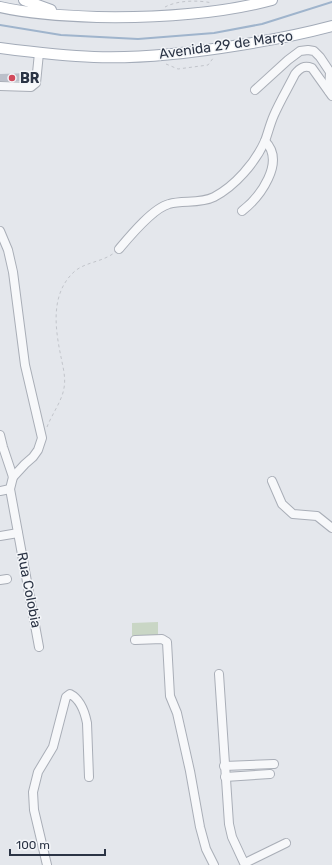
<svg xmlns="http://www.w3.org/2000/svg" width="332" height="865" font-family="Rubik,sans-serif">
  <rect width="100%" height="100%" fill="#e4e7ec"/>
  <!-- green -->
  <polygon fill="#c9d6c5" points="158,622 158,636 132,637 132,623"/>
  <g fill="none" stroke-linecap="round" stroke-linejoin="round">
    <!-- stream -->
    <polyline stroke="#9fb4cc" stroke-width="2" points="0,25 61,35 138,39 214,33 262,24 332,2"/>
  </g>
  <!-- building -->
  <polygon fill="#bbc0ca" points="29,73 29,81 0,81 0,74"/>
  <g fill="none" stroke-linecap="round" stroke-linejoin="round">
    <!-- minor casing -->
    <g stroke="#a9aeb7" stroke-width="10">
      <g id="minor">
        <polyline points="0,86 31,87 36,83 39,53"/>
        <polyline points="255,90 288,60 300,51 308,50 314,51 320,57 330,72 329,91"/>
        <path d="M242 211C260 197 286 162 265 141"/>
        <polyline points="0,231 8,250 13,272 25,365 42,438 38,450 33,457 25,464 13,477"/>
        <path d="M119 249C130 236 153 208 169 204 183 200 200 204 214 197 235 186 255 163 265 141 268 133 270 124 274 115 280 101 288 88 295 74 300 68 304 65 312 68L332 96"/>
        <polyline points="0,435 3,447 13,477 10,489 39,647"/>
        <polyline points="272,481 282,504 293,514 317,516 332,528"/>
        <polyline points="0,491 10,489"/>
        <polyline points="0,536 18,533"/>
        <polyline points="0,580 7,579"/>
        <polyline points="135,640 162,639 167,642 170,696 177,713 190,771 200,827 206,849 214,865"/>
        <polyline points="219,674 229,824 232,837 245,865"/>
        <polyline points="224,766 274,764"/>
        <polyline points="225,777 270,774"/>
        <polyline points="245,863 286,843"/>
        <path d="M47 865 34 810 33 792 38 772 53 747 66 697 70 694C80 699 85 713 87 723L89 777"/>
      </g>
    </g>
    <!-- major casing -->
    <g stroke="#a3abb8" stroke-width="12">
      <g id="major">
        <polyline points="24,0 51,10"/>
        <path d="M0 7C32 14 64 16 97 17 155 18 216 15 272 0"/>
        <path d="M0 48C31 52 62 56 94 57 143 59 191 53 240 45 271 40 302 34 332 26"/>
      </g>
    </g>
    <!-- path -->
    <g stroke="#c2c5cb" stroke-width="1" stroke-dasharray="3 3" stroke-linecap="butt">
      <path d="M165 7C178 0 199 0 212 3"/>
      <polyline points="166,64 178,69 208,65 214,57"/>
      <path d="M47 427C52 414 62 401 64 388 66 378 63 367 61 357 55 328 50 293 75 271 86 262 102 262 114 253"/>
    </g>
    <!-- minor -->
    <use href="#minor" stroke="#f7f8fa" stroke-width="8"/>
    <!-- major -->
    <use href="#major" stroke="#fff" stroke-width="10"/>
  </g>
  <!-- markers -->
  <circle fill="#d1495b" stroke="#f4f6f9" stroke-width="1.5" cx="12" cy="78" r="4"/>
  <g text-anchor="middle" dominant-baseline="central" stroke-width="3" stroke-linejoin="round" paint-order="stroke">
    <!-- street labels -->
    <g font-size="14" fill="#2b3445" stroke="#f4f6f9">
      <text transform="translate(226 45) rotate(-8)">Avenida 29 de Março</text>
      <text transform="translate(29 590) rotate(79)">Rua Colobia</text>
    </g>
    <!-- poi labels -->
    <g font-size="14" font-weight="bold" fill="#2b3445" stroke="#f4f6f9" text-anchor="start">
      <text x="20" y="78">BR</text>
    </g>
  </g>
  <!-- scale -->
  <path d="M10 849v6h95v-6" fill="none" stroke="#2b3445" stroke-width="2"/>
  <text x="16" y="849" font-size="12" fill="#2b3445" stroke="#f4f6f9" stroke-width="3" paint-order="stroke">100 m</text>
</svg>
